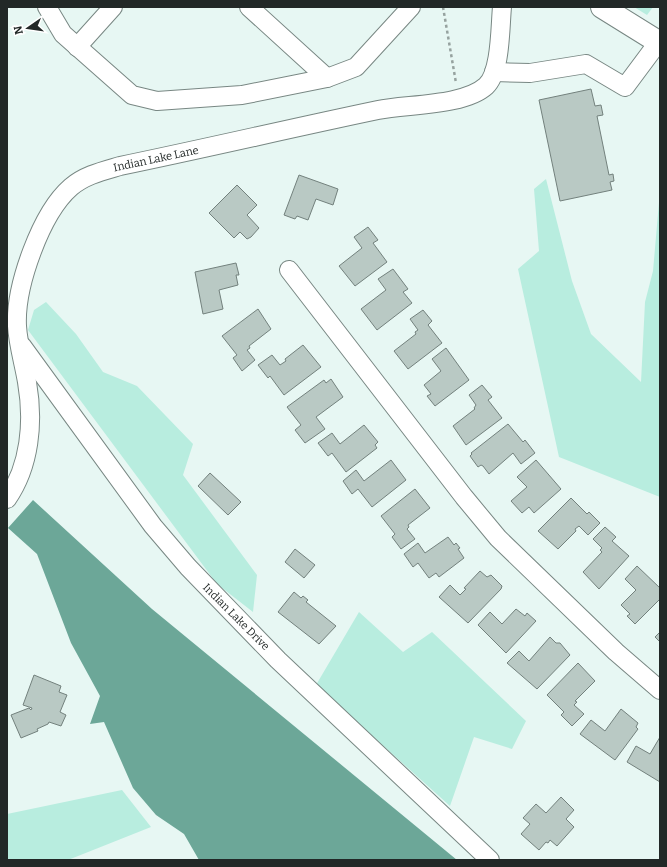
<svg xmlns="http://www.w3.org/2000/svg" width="667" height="867" font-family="Bitter,serif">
  <rect width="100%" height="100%" fill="#e7f7f3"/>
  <!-- green -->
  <g fill="#b8eddf">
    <polygon points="634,7 653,7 647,15"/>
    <polygon points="546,179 572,281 591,334 641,382 645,302 653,271 660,191 660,497 559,457 518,269 539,251 534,189"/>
    <polygon points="46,302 76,334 103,372 137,386 193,444 183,475 257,575 253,612 217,584 28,330 34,310"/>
    <polygon points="359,612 403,652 432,632 526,721 512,749 474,737 450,806 316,685"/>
    <polygon points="122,790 151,827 68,860 7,860 7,814"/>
  </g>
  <!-- water -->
  <polygon fill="#6ca798" points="33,500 152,609 457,860 199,860 184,834 156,815 133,788 104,722 90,724 100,696 71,643 37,554 8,528"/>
  <!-- building -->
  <g fill="#b9c9c4" stroke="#73817d">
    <polygon points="591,89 595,106 601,105 603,115 597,116 609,175 613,174 614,181 610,182 612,190 560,201 539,100"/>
    <polygon points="299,175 338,189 333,205 316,199 308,220 297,216 295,219 284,215"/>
    <polygon points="237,185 257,205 247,215 259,228 251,237 247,239 240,232 234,238 209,213"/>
    <polygon points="368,227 378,240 373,243 387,262 355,286 339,266 362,248 354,237"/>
    <polygon points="236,263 239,275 236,275 238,285 219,290 223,309 203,314 195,272"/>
    <polygon points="393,269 408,289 403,292 412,303 377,330 361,309 386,290 378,279"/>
    <polygon points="258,309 271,329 249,346 250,348 247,350 255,360 242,371 233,358 237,355 222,336"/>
    <polygon points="423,310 432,321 428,325 442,343 408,369 394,351 416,334 415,332 418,330 410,319"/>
    <polygon points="303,345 321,367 284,395 270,376 268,378 258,365 272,355 280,365 286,361 285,359"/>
    <polygon points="446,348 469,380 435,406 427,396 431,394 424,385 441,371 432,359"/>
    <polygon points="331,379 343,397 316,417 325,429 305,443 295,430 301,425 287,407 324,380 326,383"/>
    <polygon points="482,385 492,397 488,400 502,418 466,445 453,426 475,409 474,408 476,405 469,395"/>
    <polygon points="508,424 523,442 525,440 535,453 521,464 513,453 489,474 483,466 481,465 478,467 470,456 472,454 471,453"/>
    <polygon points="364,425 378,442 375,445 377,448 346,472 332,453 328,456 318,443 332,433 340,444"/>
    <polygon points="391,460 406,480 372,507 358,489 352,494 343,481 356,470 364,481"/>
    <polygon points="536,460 561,489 534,513 529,507 522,513 511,501 527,487 517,477"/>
    <polygon points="210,473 241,502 228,515 198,486"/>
    <polygon points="415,489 430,508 408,525 409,527 407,529 415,539 401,549 392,537 395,534 381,516"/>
    <polygon points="571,498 587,514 589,512 600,523 588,535 579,526 575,529 576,531 558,549 538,531"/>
    <polygon points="605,527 616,537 612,541 629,556 599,589 583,572 602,552 600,550 602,548 593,539"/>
    <polygon points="448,537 454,545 456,543 460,548 458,549 464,558 439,577 436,573 429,578 418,563 413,567 404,554 418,543 425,553"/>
    <polygon points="295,549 315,565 304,578 285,562"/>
    <polygon points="637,566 660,588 660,599 635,624 627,616 630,614 621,605 636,590 625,579"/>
    <polygon points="480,571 487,577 491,575 502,586 501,589 468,623 439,597 450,585 460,595 466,589 464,588"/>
    <polygon points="294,592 301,598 303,596 308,600 306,602 336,626 319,644 278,612"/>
    <polygon points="516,609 525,616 527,613 536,621 506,653 478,625 490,612 502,624"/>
    <polygon points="660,632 660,642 655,637"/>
    <polygon points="550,637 556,643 560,643 570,655 537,689 507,663 519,651 529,661"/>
    <polygon points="578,663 595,681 575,701 577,702 574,705 584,714 572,726 561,715 564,712 547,695"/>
    <polygon points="34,675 61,686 59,692 67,695 60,712 66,715 61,726 49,722 48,724 37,729 38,731 21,738 11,715 29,708 31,710 32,708 23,705"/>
    <polygon points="621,709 638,723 636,727 638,729 615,760 580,734 591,720 605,731"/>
    <polygon points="660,737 660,782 627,762 636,746 650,754"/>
    <polygon points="561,797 574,810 566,819 574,827 557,846 550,840 548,843 546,842 539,850 521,834 530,824 523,818 536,804 546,813"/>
  </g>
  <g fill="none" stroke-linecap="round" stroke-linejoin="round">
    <!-- minor casing -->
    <g stroke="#788783" stroke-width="20">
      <g id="minor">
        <polyline points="47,7 63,34 132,95 157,101 242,95 327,78 356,67 411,7"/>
        <polyline points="249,7 327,78"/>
        <polyline points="77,47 113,7"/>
        <polyline points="494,72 530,73 586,64 625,87 660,40"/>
        <polyline points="289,270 464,497 498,538 616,652 660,690"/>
        <polyline points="22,346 153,526 188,567 278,660 490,860"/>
        <path d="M7 499C30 466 34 422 27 382 24 364 18 344 17 326 15 286 41 213 71 187 85 175 103 171 120 166 207 148 292 128 378 110 408 104 464 106 486 86 501 72 500 27 502 7"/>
      </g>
    </g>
    <!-- major casing -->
    <g stroke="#788783" stroke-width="24">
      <polyline id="major" points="602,7 660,43"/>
    </g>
    <!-- path -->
    <polyline stroke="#96a29f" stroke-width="2.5" stroke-dasharray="3 3" stroke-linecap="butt" points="443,7 456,83"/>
    <!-- minor -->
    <use href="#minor" stroke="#fff" stroke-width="18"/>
    <!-- major -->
    <use href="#major" stroke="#fff" stroke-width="22"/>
  </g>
  <g text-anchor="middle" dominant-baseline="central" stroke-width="4" stroke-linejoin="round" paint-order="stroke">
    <!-- street labels -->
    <g font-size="11" fill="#222827" stroke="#fff">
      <text transform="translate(156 159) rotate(-12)">Indian Lake Lane</text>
      <text transform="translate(236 617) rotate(45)">Indian Lake Drive</text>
    </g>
  </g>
  <!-- border -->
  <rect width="667" height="867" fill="none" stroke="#222827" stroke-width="16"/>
  <!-- north arrow -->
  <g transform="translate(28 28) rotate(257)" stroke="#ffffff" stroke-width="3" paint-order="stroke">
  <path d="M0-3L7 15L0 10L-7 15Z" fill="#222827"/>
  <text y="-6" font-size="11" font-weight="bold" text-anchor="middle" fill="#222827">N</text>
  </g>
</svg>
